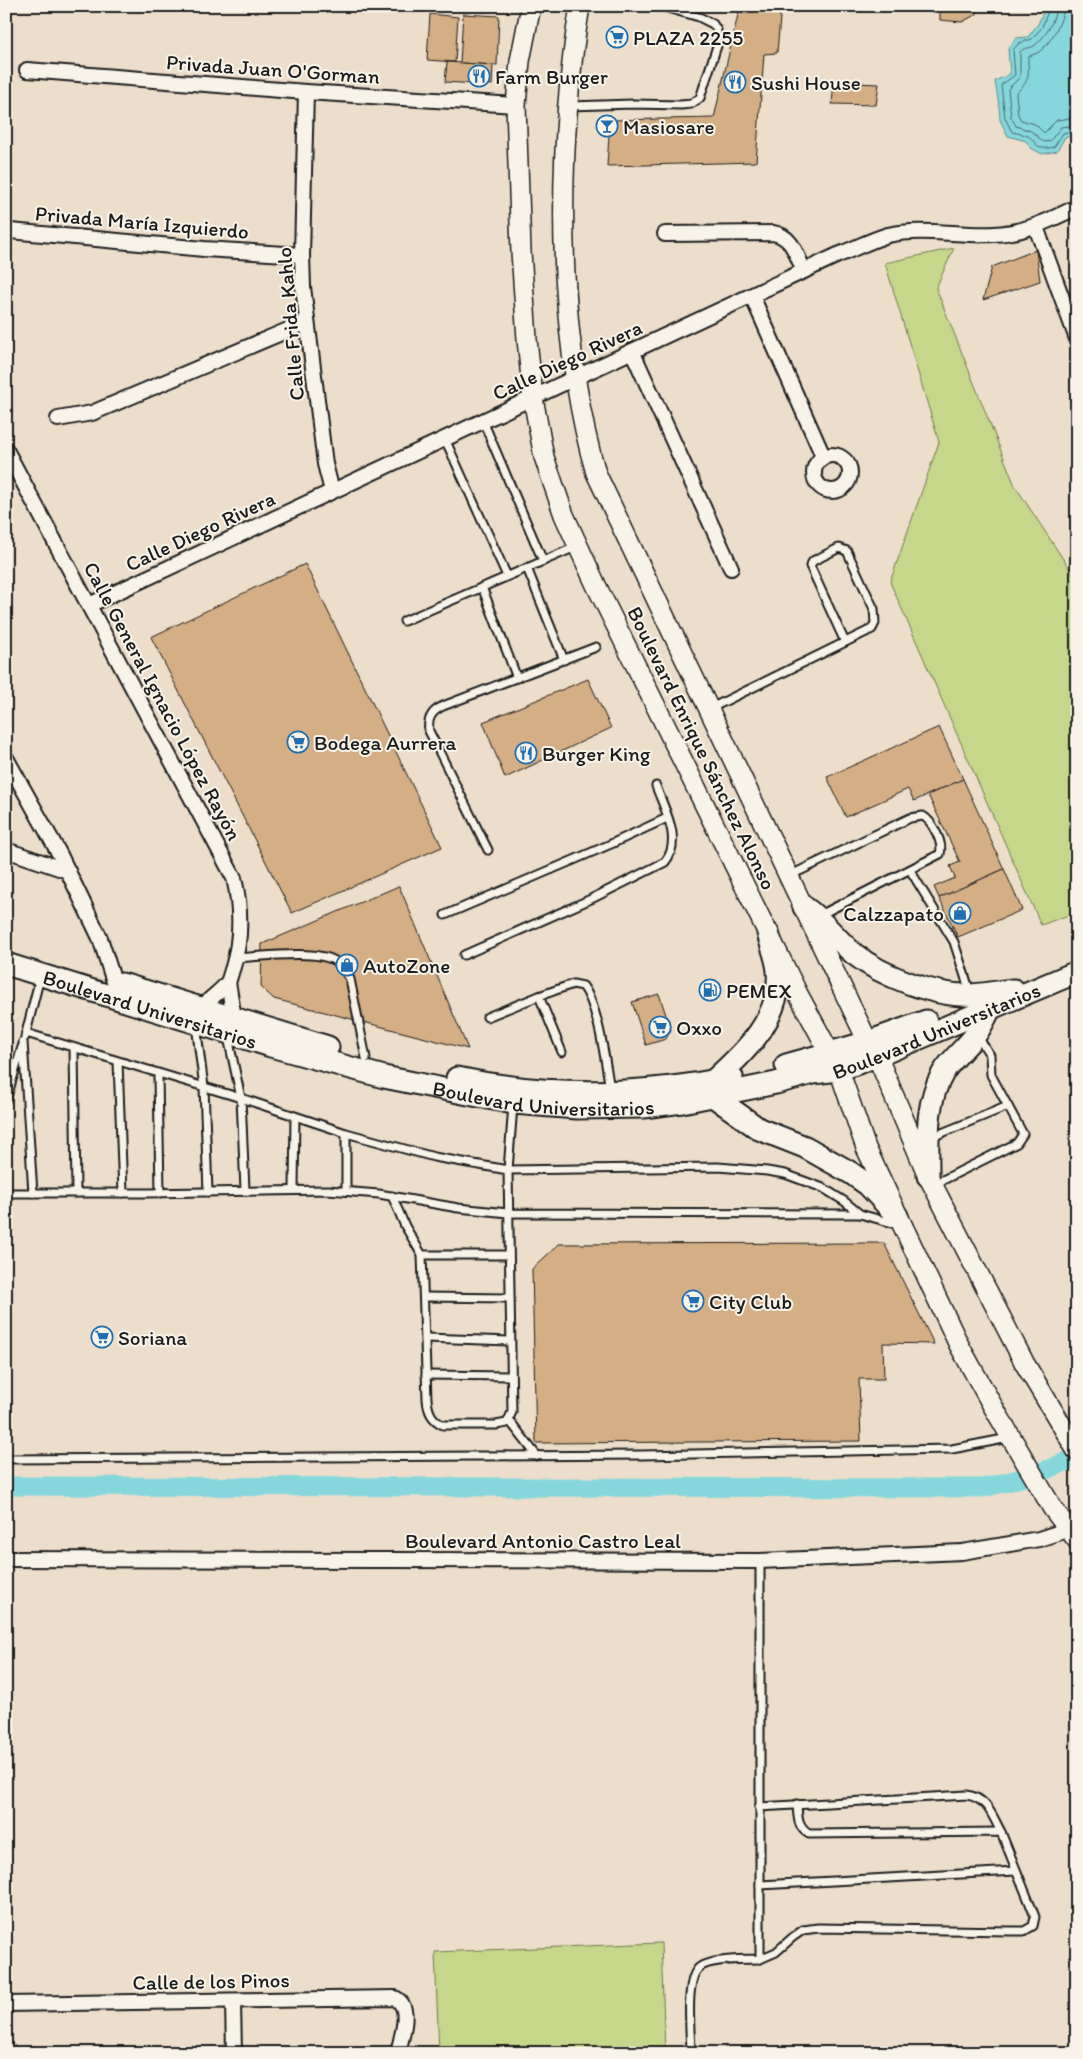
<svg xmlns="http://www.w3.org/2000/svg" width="1083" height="2059" font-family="Itim,sans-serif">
  <rect width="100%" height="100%" fill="#ecdeca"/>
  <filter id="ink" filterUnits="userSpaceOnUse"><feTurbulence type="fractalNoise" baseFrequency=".02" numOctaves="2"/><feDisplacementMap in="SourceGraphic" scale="10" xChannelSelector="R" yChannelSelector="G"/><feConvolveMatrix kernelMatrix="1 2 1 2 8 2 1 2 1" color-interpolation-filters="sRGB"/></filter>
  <g filter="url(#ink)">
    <!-- green -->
    <g fill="#c6d68a" stroke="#717953">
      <polygon points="954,248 936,288 1015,486 1077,580 1077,912 1041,925 890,582 939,442 885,263"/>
      <polygon points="661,1943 665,2053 439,2053 435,1952"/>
    </g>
    <!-- water -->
    <polygon fill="#86d7dc" stroke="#5c8c8f" points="1046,6 1077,6 1077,136 1065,137 1057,151 1042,154 1031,148 1026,141 1008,136 1000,120 999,105 995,81 1010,74 1008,49 1016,38 1028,37 1038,24"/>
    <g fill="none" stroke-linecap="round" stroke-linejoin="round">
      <!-- shore -->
      <g stroke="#466769" stroke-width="1">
        <path d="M1050 6 1042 27 1032 39 1019 43 1013 50 1015 75 1001 85 1005 118 1012 132C1017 133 1024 134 1028 136 1040 144 1034 151 1054 147L1063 133 1077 131"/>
        <path d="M1056 6C1056 19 1045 38 1034 46 1029 49 1024 47 1020 52V77L1008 89 1011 117 1016 126 1031 131 1044 142 1050 141 1061 127 1077 125"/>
        <path d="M1064 6C1063 21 1051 43 1039 52 1035 54 1031 55 1028 57 1028 75 1031 80 1016 93L1018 115 1021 120 1035 124 1044 133 1057 120 1077 117"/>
      </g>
      <!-- canal -->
      <path stroke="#86d7dc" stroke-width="19" d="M6 1486 982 1488C1014 1481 1048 1472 1077 1456"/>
    </g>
    <!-- building -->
    <g fill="#d4ae85" stroke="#1c1c1c">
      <polygon points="740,6 781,6 777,53 764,54 756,162 607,166 610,120 714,118"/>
      <polygon points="940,6 976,6 977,14 962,22 940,20"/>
      <polygon points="430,14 458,17 455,62 427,60"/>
      <polygon points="463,14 499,16 497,65 460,63"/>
      <polygon points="447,62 493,65 492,85 445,82"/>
      <polygon points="834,82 879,84 876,105 832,104"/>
      <polygon points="1036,250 1040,281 983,300 992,267"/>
      <polygon points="305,564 442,847 292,913 151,637"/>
      <polygon points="588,679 611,728 505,778 483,722"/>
      <polygon points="939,727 963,779 914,801 908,789 846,817 827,777"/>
      <polygon points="963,779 1004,869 939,898 934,887 955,878 950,866 960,862 928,795"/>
      <polygon points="1004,869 1022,910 958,937 939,898"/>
      <polygon points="399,886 468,1049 274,999 261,987 262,944"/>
      <polygon points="659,994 671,1030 666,1039 646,1045 632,1002"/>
      <polygon points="884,1243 934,1344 883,1343 884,1379 859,1379 861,1441 536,1443 532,1269 559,1244"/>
    </g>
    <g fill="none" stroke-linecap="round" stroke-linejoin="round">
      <!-- lane casing -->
      <g stroke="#1c1c1c" stroke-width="11">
        <g id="lane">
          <polyline points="570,106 633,104 681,105 691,104 700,98 717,46 717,30 713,24 699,17 660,6"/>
          <polyline points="483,421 543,561"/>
          <polyline points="445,439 507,576"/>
          <polyline points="527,568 564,660"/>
          <polyline points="482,587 517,678"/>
          <polyline points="404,621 578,546"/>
          <polyline points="709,709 872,629 875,623 874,609 847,551 839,548 813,561 810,566 845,642"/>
          <path d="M488 850 429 731C427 718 432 711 443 706L596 647"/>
          <polyline points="910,870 954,942 970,992"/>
          <path d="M789 876 910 818 923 816C932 821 944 843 940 854L820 915"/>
          <polyline points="445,915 611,844 667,818"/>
          <path d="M464 955 591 899 665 862C683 840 664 809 656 786"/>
          <path d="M236 958C258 957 317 949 335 961 342 966 346 973 350 979L366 1058"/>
          <polyline points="487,1017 539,996"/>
          <polyline points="196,1025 204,1087 208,1192"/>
          <polyline points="25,1037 40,977"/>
          <polyline points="228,1037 241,1098 245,1190"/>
          <polyline points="23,1042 33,1193"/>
          <polyline points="74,1048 76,1193"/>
          <path d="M562 1052 539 996 573 984 583 986C599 1008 605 1061 610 1089"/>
          <polyline points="118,1062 123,1193"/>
          <polyline points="158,1075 160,1193"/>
          <polyline points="6,1100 22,1047"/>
          <polyline points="932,1137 1008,1106"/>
          <polyline points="933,1185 1017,1143 1023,1134 991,1075 990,1055 978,1037"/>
          <polyline points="294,1189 295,1117"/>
          <polyline points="346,1191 346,1133"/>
          <polyline points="6,1193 147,1193 328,1190 379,1194 458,1208 508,1213 860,1214 844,1201 823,1188 785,1174 767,1171 718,1167 508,1170 434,1157 346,1133 241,1098 26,1033"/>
          <path d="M392 1196 405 1226 422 1255 427 1399C428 1412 432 1420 443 1425H496L507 1423 512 1412 508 1170 513 1105"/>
          <polyline points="860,1214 896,1224"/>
          <polyline points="422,1255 508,1255"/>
          <polyline points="425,1297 509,1298"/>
          <polyline points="426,1338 510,1341"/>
          <polyline points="426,1375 510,1376"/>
          <polyline points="509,1420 537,1456"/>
          <polyline points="6,1459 641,1455 952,1449 1009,1438"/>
          <path d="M759 1807 967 1795C987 1798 992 1815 1001 1832"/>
          <polyline points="760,1885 1016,1871"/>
          <path d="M760 1959 776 1952 793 1937 803 1930 818 1928 1011 1931H1024L1033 1926 1035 1917 1032 1909 1001 1832 809 1834C797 1827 798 1817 797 1804"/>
          <path d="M691 2053C691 2034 684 1978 700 1967 710 1959 746 1959 760 1959V1561"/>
        </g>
      </g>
      <!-- street casing -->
      <g stroke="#1c1c1c" stroke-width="18">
        <g id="street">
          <polyline points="27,70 306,92 516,105"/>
          <polyline points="306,92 302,255 303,287 325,464 332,491"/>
          <polyline points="1036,227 1077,339"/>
          <polyline points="10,231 204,249 302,255"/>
          <path d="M665 234 773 233C792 236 796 254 804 271"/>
          <polyline points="752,296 823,456"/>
          <polyline points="632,351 731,568"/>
          <polyline points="58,419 92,413 307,322"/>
          <path d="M6 450 234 878C241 908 242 937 233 967 231 972 230 978 228 982 220 994 204 1000 199 1014"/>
          <circle cx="832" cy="473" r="18"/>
          <path d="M89 605 838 255C854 249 871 240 888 235 922 227 959 236 994 234 1025 233 1050 220 1077 207"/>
          <polyline points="6,758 60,855 100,938 114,982"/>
          <polyline points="6,850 68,871"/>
          <polyline points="228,982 234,1018 232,1023"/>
          <polyline points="6,1559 760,1561 962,1552 1039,1539 1076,1527"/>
          <polyline points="233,2002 234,2053"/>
          <path d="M6 2004 395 1998C413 2007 401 2037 398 2053"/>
        </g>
      </g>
      <!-- secondary casing -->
      <g stroke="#1c1c1c" stroke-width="22">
        <g id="secondary">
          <polyline points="531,6 520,61 516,105 521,252 527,339 533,398 544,457 564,515 596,585 798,994 839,1070 866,1148 959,1345 991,1403 1053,1509 1077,1540"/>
          <path d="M580 6C565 96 561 184 565 275 569 342 577 409 596 473L868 1042 877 1056 928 1176 1025 1364 1077 1451"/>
        </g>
      </g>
      <!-- primary casing -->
      <g stroke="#1c1c1c" stroke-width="25">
        <g id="primary">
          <path d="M804 907C823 920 836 939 854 954 882 976 936 997 972 995 986 994 1000 991 1014 990"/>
          <path id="s1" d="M6 964 271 1046 384 1077 513 1103 577 1108 644 1107 682 1102 776 1083 813 1073 839 1070 877 1056 1077 972"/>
          <polyline points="122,984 328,1047"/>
          <polyline points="786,1065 868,1042 926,1021"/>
          <path d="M457 1078C544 1097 645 1096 732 1077"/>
          <path d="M713 1081C745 1052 782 1018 778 971 777 958 771 945 768 933"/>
          <polyline points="713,1096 759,1129 805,1147 851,1173 868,1185 897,1216"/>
          <path d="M928 1176C928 1141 925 1103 943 1073 952 1058 966 1048 976 1034 982 1026 986 1016 991 1007"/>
        </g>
      </g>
      <!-- lane -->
      <use href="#lane" stroke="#f7f3e8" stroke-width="7"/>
      <!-- street -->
      <use href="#street" stroke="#f7f3e8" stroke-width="14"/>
      <!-- secondary -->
      <use href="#secondary" stroke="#f7f3e8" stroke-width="19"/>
      <!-- primary -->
      <use href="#primary" stroke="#f7f3e8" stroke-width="21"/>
    </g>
  </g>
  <!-- icons -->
  <defs>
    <g id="supermarket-ring" transform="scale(1.125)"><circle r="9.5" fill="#f7f3e8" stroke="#1f6fb2" stroke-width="1.5"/><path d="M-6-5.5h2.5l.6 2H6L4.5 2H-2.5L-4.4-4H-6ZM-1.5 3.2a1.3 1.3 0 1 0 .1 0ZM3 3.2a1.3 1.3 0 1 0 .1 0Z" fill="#1f6fb2"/></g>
    <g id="restaurant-ring" transform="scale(1.125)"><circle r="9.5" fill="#f7f3e8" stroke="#1f6fb2" stroke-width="1.5"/><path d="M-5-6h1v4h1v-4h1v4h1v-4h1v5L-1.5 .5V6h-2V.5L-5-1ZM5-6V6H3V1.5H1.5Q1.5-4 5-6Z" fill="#1f6fb2"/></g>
    <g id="bar-ring" transform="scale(1.125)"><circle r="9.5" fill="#f7f3e8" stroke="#1f6fb2" stroke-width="1.5"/><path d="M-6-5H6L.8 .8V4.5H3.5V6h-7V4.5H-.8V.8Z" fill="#1f6fb2"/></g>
    <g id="shop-ring" transform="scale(1.125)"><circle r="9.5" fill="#f7f3e8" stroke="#1f6fb2" stroke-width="1.5"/><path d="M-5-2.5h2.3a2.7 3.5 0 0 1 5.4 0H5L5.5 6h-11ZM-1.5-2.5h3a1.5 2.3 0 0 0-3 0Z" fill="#1f6fb2"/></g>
    <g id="fuel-ring" transform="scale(1.125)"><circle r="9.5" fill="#f7f3e8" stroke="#1f6fb2" stroke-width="1.5"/><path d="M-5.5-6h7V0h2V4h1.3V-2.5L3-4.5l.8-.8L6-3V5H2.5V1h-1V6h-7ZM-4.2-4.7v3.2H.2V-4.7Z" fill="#1f6fb2"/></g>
  </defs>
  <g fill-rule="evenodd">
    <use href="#supermarket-ring" x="617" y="37"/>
    <use href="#restaurant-ring" x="479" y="76"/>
    <use href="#restaurant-ring" x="735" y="82"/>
    <use href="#bar-ring" x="607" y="126"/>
    <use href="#supermarket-ring" x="298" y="742"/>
    <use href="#restaurant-ring" x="526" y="753"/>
    <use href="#shop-ring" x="960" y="913"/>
    <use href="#shop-ring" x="347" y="965"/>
    <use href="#fuel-ring" x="710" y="990"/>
    <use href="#supermarket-ring" x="660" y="1027"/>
    <use href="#supermarket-ring" x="693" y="1301"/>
    <use href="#supermarket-ring" x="102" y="1337"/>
  </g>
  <g text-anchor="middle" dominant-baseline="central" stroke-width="4" stroke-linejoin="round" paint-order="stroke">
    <!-- poi labels -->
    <g font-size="21" fill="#1c1c1c" stroke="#f7f3e8" text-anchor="start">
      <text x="633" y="37">PLAZA 2255</text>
      <text x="495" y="76">Farm Burger</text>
      <text x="751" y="82">Sushi House</text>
      <text x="623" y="126">Masiosare</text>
      <text x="314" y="742">Bodega Aurrera</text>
      <text x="542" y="753">Burger King</text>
      <text x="944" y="913" text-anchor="end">Calzzapato</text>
      <text x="363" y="965">AutoZone</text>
      <text x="726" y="990">PEMEX</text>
      <text x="676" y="1027">Oxxo</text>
      <text x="709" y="1301">City Club</text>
      <text x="118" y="1337">Soriana</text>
    </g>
    <!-- street labels -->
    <g font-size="21" fill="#1c1c1c" stroke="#f7f3e8">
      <text transform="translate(273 69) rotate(4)">Privada Juan O'Gorman</text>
      <text transform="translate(142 222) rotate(5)">Privada María Izquierdo</text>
      <text transform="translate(290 324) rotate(-95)">Calle Frida Kahlo</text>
      <text transform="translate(567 360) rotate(-25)">Calle Diego Rivera</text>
      <text transform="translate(200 531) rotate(-25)">Calle Diego Rivera</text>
      <text transform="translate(163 701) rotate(62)">Calle General Ignacio López Rayón</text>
      <text transform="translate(702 748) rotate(64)">Boulevard Enrique Sánchez Alonso</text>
      <text stroke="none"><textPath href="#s1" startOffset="151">Boulevard Universitarios</textPath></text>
      <text stroke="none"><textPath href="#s1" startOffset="961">Boulevard Universitarios</textPath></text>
      <text stroke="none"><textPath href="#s1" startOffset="556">Boulevard Universitarios</textPath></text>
      <text x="543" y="1540">Boulevard Antonio Castro Leal</text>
      <text transform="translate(211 1981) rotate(-1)">Calle de los Pinos</text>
    </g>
  </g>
  <!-- margin -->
  <rect width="1083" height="2059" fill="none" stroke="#f7f3e8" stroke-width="25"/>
  <rect x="12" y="12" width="1058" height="2034" fill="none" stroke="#1c1c1c" stroke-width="2" filter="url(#ink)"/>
</svg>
